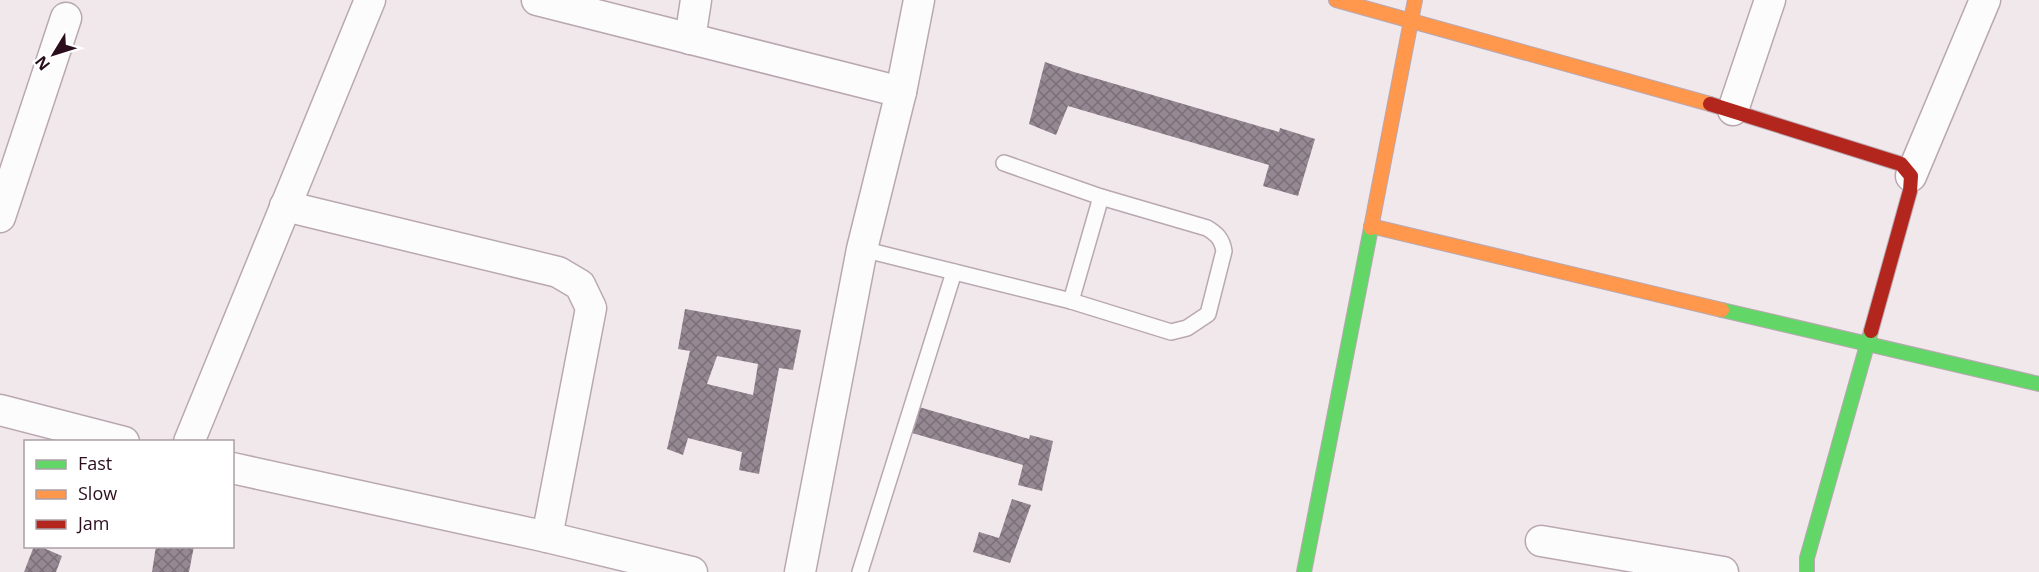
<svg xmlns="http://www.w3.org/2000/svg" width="2039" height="572" font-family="'Open Sans',sans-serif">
  <defs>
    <pattern id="building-cross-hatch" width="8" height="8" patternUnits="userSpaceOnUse" patternTransform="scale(1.5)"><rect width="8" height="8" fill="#958892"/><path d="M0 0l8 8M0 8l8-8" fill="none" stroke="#7a6e77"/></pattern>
  </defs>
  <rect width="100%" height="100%" fill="#f1e8ec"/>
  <!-- building -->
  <g fill="url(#building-cross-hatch)" fill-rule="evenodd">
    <polygon points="1045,62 1074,72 1279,132 1280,128 1315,139 1298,196 1263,186 1269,165 1068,106 1056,135 1029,124"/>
    <path d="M685 309 801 330 793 370 779 368 759 474 739 470 742 452 688 438 683 455 667 449 690 351 678 349ZM717 356 758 364 753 395 707 384Z"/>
    <polygon points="919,407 1029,439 1030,435 1053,441 1042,491 1018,485 1023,465 912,433"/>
    <polygon points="1012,499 1031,505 1010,563 973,552 979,532 999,538"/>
    <polygon points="34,546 39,546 62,556 56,572 24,572"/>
    <polygon points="156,546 194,546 189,572 152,572"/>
  </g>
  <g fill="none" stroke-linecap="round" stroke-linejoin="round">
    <!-- lane casing -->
    <g stroke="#b9a8b1" stroke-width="18">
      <g id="lane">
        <path d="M862 249 1071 301 1171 332 1187 328 1208 314 1224 251C1222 239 1217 234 1207 228L1101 197 1004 163"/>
        <polyline points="1071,301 1101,197"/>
        <polyline points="860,572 954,272"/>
      </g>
    </g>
    <!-- street casing -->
    <g stroke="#b9a8b1" stroke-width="33">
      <g id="street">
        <polyline points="537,0 901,92"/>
        <polyline points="690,39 696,0"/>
        <polyline points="1733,110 1770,0"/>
        <polyline points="1911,176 1985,0"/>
        <polyline points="285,206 558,272 580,285 591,308 547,537"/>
        <polyline points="0,217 66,18"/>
        <polyline points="0,410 124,442"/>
        <polyline points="189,442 370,0"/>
        <polyline points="232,468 547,537 692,572"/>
        <polyline points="1541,541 1723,572"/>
        <polyline points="800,572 862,249 901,92 919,0"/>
      </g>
    </g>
    <!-- fast casing -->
    <g stroke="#b9a8b1" stroke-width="16">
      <g id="fast">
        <polyline points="1722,310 2039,384"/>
        <polyline points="1304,572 1371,228"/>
        <polyline points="1807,572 1807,558 1871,331"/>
      </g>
    </g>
    <!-- slow casing -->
    <g stroke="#b9a8b1" stroke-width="16">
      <g id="slow">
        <polyline points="1336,0 1710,104"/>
        <polyline points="1371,226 1722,310"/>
        <polyline points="1371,228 1415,0"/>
      </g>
    </g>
    <!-- jam casing -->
    <g stroke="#b9a8b1" stroke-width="16">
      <polyline id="jam" points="1710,104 1901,164 1911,176 1910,191 1871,331"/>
    </g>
    <!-- lane -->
    <use href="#lane" stroke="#fdfcfc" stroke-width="15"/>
    <!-- street -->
    <use href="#street" stroke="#fdfcfc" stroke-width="30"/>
    <!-- fast -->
    <use href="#fast" stroke="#63d668" stroke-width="14"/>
    <!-- slow -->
    <use href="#slow" stroke="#ff974d" stroke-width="14"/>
    <!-- jam -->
    <use href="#jam" stroke="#b3261e" stroke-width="14"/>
  </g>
  <!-- legend -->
  <rect x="24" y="440" width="210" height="108" fill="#ffffff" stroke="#aa9fa5" stroke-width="1.5"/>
  <rect x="36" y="460" width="30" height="9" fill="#63d668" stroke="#aa9fa5" stroke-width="1.5"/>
  <text x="78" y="470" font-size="18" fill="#2a0e1e">Fast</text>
  <rect x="36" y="490" width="30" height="9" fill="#ff974d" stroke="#aa9fa5" stroke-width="1.5"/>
  <text x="78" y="500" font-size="18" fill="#2a0e1e">Slow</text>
  <rect x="36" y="520" width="30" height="9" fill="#b3261e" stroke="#aa9fa5" stroke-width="1.5"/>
  <text x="78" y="530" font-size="18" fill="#2a0e1e">Jam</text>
  <!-- north arrow -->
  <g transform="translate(54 54) rotate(232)" stroke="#ffffff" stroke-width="4.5" paint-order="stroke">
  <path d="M0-4.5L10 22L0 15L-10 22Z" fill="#2a0e1e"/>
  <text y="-9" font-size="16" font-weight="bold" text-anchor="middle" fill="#2a0e1e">N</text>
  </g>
</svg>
